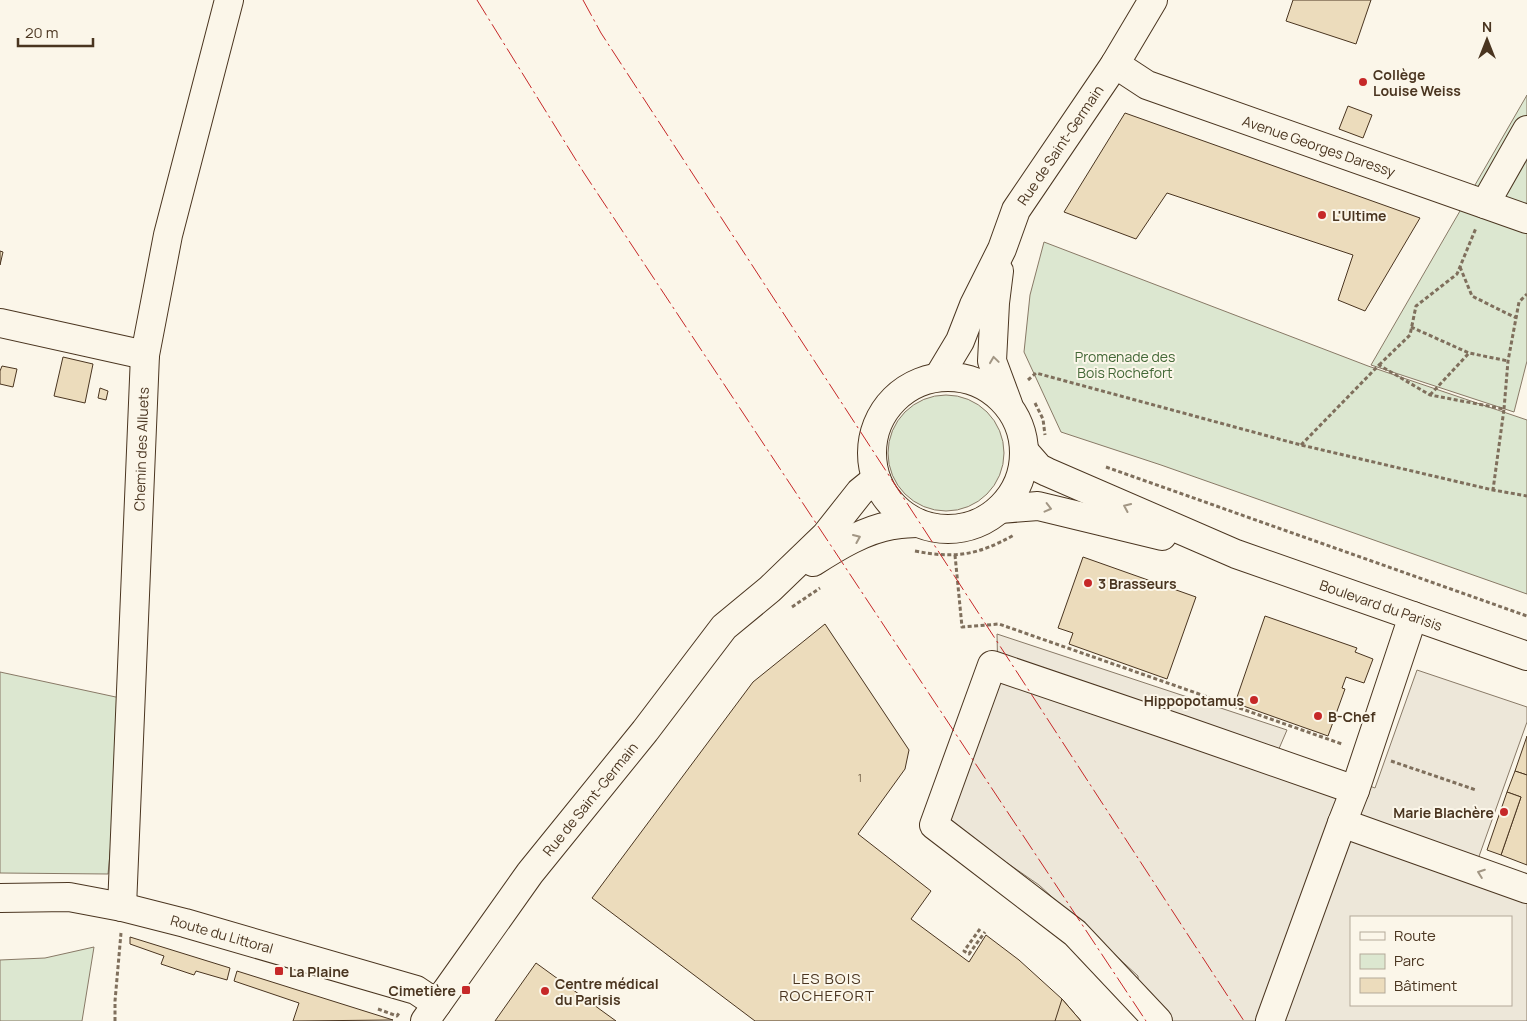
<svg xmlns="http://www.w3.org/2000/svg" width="1527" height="1021" font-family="Manrope,sans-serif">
  <rect width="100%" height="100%" fill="#fbf6e9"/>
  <!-- green -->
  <g fill="#dce7d0" stroke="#887966">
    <polygon points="1527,95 1527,361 1514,412 1371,365"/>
    <polygon points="1044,242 1368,366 1527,420 1527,594 1161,465 1061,432 1024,352 1030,295"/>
    <circle cx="946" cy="453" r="58"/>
    <polygon points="0,672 125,699 108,874 0,873"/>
    <polygon points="94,947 82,1021 0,1021 0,960 45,958"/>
  </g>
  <!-- parking -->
  <path fill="#ede7d9" stroke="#887966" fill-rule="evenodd" d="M997 634 1287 730 1278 751 1375 788 1417 670 1527 707V722L1477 862 1527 885V1021H1139L1138 976 1039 885 945 820 998 681ZM1351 917H1511V1005H1351Z"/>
  <!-- building -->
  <g fill="#ecdcbc" stroke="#4a3520">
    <polygon points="1293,0 1371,0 1356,44 1286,21"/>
    <polygon points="1348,106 1372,115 1363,138 1339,129"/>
    <polygon points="1125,113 1420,218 1365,311 1338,300 1353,255 1167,193 1136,239 1064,212"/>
    <polygon points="0,251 3,252 0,265"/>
    <polygon points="63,357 93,364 85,403 54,396"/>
    <polygon points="2,366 17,369 13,387 0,384 0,371"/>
    <polygon points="100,388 108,391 106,400 98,398"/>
    <polygon points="1083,557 1196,597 1167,679 1069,644 1073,633 1058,628"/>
    <polygon points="1265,616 1357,648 1355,652 1373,659 1364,683 1346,677 1342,688 1345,689 1328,736 1235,703"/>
    <polygon points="825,624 909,750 905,769 858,834 931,891 911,919 969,962 986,935 1019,960 1062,999 1081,1021 755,1021 592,898 753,682"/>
    <polygon points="1527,736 1527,775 1515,771"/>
    <polygon points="1515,771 1527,775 1527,865 1501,855 1521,797 1507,792"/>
    <polygon points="1507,792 1521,797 1501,855 1487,850"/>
    <polygon points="130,937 230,968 227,980 196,971 194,975 161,964 164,956 130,944"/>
    <polygon points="536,963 616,1021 495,1021"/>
    <polygon points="237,971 393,1020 293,1021 299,1003 234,981"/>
    <polygon points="1062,999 1081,1021 1055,1021"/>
  </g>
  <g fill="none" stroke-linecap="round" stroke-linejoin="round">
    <!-- minor casing -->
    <g stroke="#4a3520" stroke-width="30">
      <g id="minor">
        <polyline points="1115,64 1147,85 1527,219"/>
        <polyline points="1485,204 1527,130"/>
        <polyline points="0,323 145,355"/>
        <polyline points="1025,452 1039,468 1047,472 1236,554 1527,656"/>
        <polyline points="1000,509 1038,506 1162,536"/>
        <polyline points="1342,823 1527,889"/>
        <polyline points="0,898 69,897 122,907 185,923 416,990 437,1004"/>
        <polyline points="122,907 145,355 168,235 229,0"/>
        <polyline points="1158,1021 1075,933 934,825 992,665 1180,729 1355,790"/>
        <polyline points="1270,1021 1342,823 1355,790 1413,616"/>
      </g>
    </g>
    <!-- major casing -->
    <g stroke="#4a3520" stroke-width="30">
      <g id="major">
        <polyline points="999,271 995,303 992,361 1008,404"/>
        <polyline points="939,376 960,341 974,305 1002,249 1016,210 1115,64 1153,0"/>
        <circle cx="948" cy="453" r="76"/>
        <path d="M813 562C838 546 864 530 893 525 901 524 909 523 917 523"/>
        <polyline points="425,1021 530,873 645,731 724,627 770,589 826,535 860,492 876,479"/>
      </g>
    </g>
    <!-- path -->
    <g stroke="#7f6f5c" stroke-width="3" stroke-dasharray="4 2.5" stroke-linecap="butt">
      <polyline points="1460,267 1472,296 1506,313 1517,318"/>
      <polyline points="1411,327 1469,353 1508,361"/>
      <polyline points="1379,365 1410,335 1416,306 1457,274 1476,228"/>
      <polyline points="1028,380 1036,373 1301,445 1493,490 1527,496"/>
      <polyline points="1430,395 1469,353"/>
      <polyline points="1035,403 1043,419 1045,435"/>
      <polyline points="1504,409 1508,361 1519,302 1527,294"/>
      <polyline points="1301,445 1379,365 1430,395 1504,409 1493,490"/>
      <polyline points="1106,467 1527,616"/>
      <path d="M915 551C955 559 978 555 1014 535"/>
      <polyline points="955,555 962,627 999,624 1342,744"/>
      <polyline points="792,607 820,588"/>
      <polyline points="1391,761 1476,790"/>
      <polyline points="980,929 964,951 969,954 985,932"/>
      <polyline points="378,1009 397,1016 399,1013"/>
      <polyline points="115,1021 115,1001 121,933"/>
    </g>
    <!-- minor -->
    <use href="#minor" stroke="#fbf6e9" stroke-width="28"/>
    <!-- major -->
    <use href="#major" stroke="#fbf6e9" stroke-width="28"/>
    <!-- power -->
    <g stroke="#c62828" stroke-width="1" stroke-dasharray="18 4 2.5 4" stroke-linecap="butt">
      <polyline points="477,0 584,173 1146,1021"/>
      <polyline points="583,0 601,33 1244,1021"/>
    </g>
  </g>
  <!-- one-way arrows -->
  <defs><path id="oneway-chevron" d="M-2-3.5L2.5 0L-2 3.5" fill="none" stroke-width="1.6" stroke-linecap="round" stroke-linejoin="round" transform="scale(1.25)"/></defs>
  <g stroke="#a29684">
    <use href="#oneway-chevron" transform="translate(994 360) rotate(-98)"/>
    <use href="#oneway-chevron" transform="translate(1127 507) rotate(-156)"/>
    <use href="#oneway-chevron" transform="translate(1048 508) rotate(14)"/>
    <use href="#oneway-chevron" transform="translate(857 538) rotate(-23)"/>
    <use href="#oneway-chevron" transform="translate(1481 873) rotate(-160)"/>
  </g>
  <!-- markers -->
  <g fill="#c62828" stroke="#fbf6e9" stroke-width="2">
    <circle cx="1363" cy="82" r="5"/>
    <circle cx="1322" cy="215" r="5"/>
    <circle cx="1088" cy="583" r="5"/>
    <circle cx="1254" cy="700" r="5"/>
    <circle cx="1318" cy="716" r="5"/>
    <circle cx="1504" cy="812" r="5"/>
    <rect x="274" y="966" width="10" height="10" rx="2.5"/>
    <rect x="461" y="985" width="10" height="10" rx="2.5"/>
    <circle cx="545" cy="991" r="5"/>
  </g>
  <g text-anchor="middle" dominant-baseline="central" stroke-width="4" stroke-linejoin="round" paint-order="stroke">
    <!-- number labels -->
    <g font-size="11" fill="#725f47">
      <text x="860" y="777">1</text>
    </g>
    <!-- poi labels -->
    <g font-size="14" font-weight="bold" fill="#4a3520" stroke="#fbf6e9" text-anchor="start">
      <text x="1373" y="74">Collège<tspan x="1373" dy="16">Louise Weiss</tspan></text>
      <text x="1332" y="215">L'Ultime</text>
      <text x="1098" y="583">3 Brasseurs</text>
      <text x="1244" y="700" text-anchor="end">Hippopotamus</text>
      <text x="1328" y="716">B-Chef</text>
      <text x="1494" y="812" text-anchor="end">Marie Blachère</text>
      <text x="289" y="971">La Plaine</text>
      <text x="555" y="983">Centre médical<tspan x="555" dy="16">du Parisis</tspan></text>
      <text x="456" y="990" text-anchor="end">Cimetière</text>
    </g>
    <!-- street labels -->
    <g font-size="14" fill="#4a3520" stroke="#fbf6e9">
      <text transform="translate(1060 145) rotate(-56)">Rue de Saint-Germain</text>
      <text transform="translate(1319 146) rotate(19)">Avenue Georges Daressy</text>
      <text transform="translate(141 449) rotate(-88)">Chemin des Alluets</text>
      <text transform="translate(1381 605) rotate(19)">Boulevard du Parisis</text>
      <text transform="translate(590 799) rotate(-51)">Rue de Saint-Germain</text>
      <text transform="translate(222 934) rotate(16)">Route du Littoral</text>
    </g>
    <!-- park labels -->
    <g font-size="14" fill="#436837" stroke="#fbf6e9">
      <text x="1125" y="356">Promenade des<tspan x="1125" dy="16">Bois Rochefort</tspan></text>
    </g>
    <!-- neighbourhood labels -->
    <g font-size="15" letter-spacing="1" fill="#4a3520" stroke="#fbf6e9">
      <text x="827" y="978">LES BOIS<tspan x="827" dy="17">ROCHEFORT</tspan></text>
    </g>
  </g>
  <!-- legend -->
  <rect x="1350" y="916" width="162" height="90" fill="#fbf6e9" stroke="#b4a999"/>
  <rect x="1360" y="932" width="25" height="8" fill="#fbf6e9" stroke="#b4a999"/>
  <text x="1394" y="941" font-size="15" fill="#4a3520">Route</text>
  <rect x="1360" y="954" width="25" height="15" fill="#dce7d0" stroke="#b4a999"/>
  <text x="1394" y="966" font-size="15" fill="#4a3520">Parc</text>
  <rect x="1360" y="978" width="25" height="15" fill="#ecdcbc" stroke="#b4a999"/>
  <text x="1394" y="991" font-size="15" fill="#4a3520">Bâtiment</text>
  <!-- north arrow -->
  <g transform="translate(1487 40)" stroke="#fbf6e9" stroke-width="4" paint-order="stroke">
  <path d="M0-4L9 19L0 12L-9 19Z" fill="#4a3520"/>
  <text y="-8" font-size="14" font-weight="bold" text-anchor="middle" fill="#4a3520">N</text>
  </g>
  <!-- scale -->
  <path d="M18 38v8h75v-8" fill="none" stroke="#4a3520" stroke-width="2.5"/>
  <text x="25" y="38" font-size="15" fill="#4a3520" stroke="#fbf6e9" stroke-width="4" paint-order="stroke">20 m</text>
</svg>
